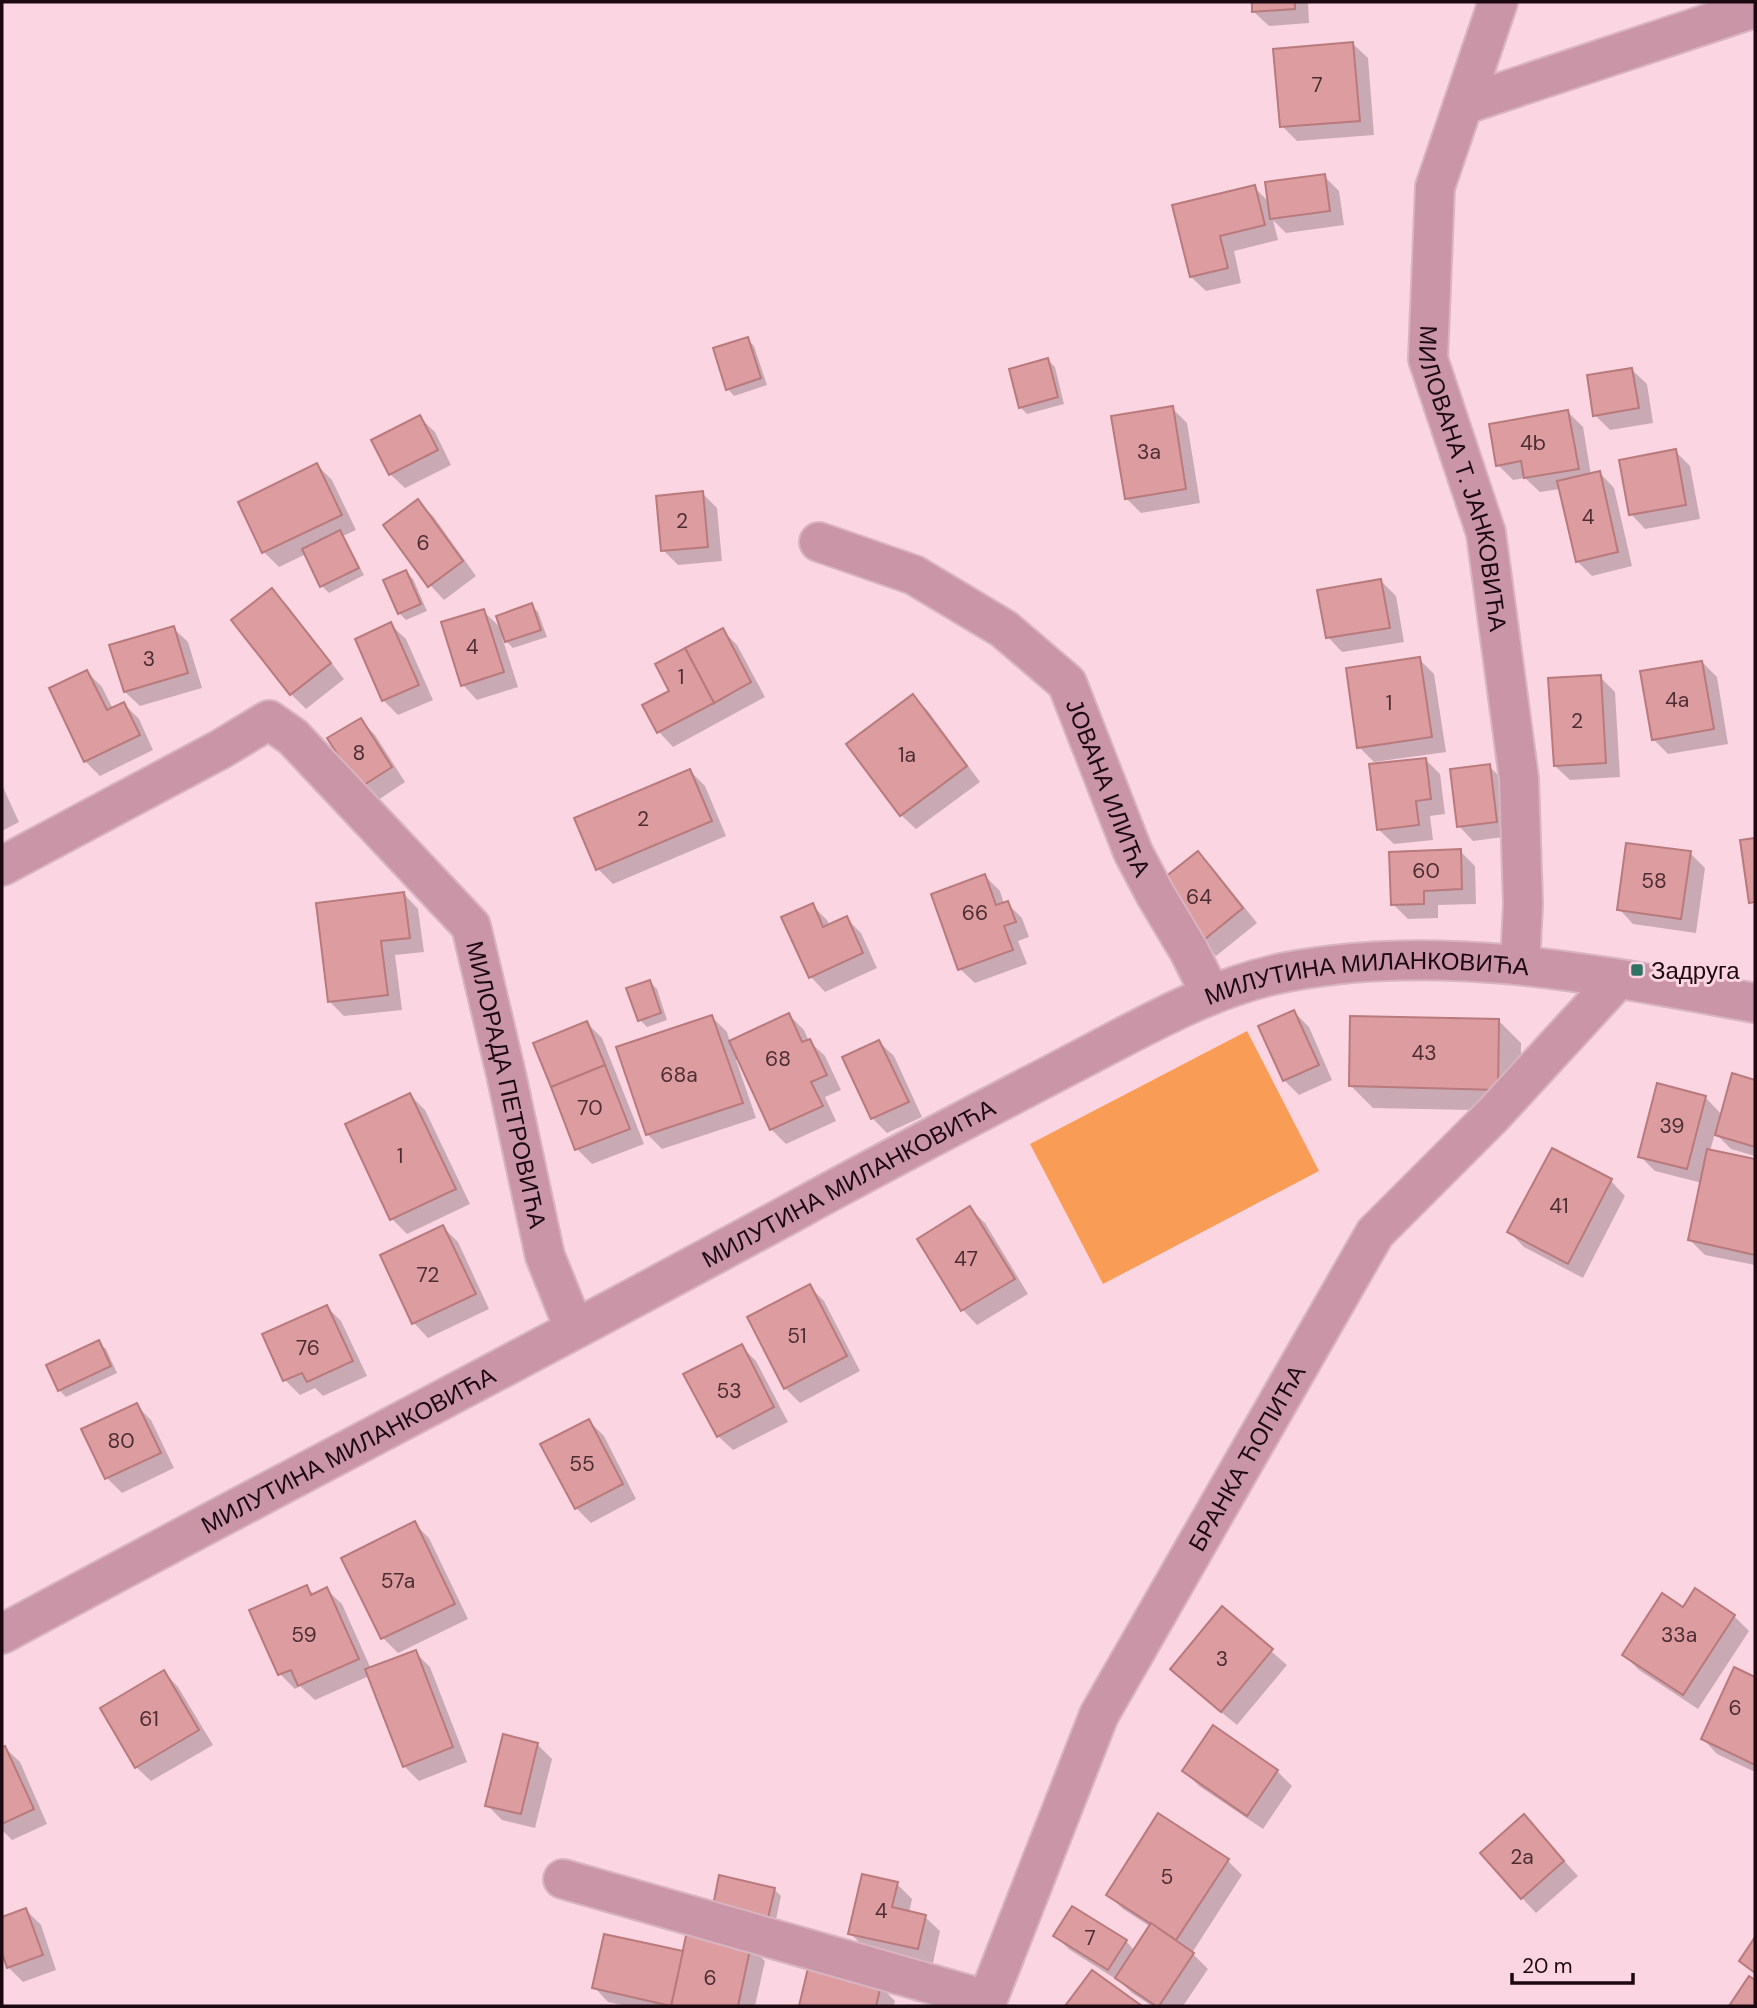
<svg xmlns="http://www.w3.org/2000/svg" width="1757" height="2008" font-family="'DM Sans',sans-serif">
  <rect width="100%" height="100%" fill="#fcd5e2"/>
  <!-- green -->
  <polygon fill="#f99d56" points="1247,1031 1319,1171 1103,1284 1030,1144"/>
  <!-- shadow -->
  <g fill="#0003">
    <polygon points="1253,2 1308,2 1309,23 1269,26 1254,12"/>
    <polygon points="1353,44 1368,58 1374,135 1297,141 1282,126"/>
    <polygon points="1324,176 1339,191 1344,225 1286,233 1273,220 1278,240 1234,251 1241,283 1206,291 1191,277 1254,187 1269,202"/>
    <polygon points="747,339 754,346 767,385 734,396 728,389"/>
    <polygon points="1048,360 1055,367 1064,404 1027,414 1020,407"/>
    <polygon points="1632,370 1647,384 1653,423 1610,430 1595,415"/>
    <polygon points="1172,408 1187,423 1200,503 1141,513 1126,498"/>
    <polygon points="1568,412 1583,427 1591,475 1600,473 1614,488 1632,566 1592,576 1577,561 1560,489 1540,492 1525,478 1513,480 1498,465"/>
    <polygon points="420,418 435,432 451,465 405,488 390,474"/>
    <polygon points="1675,451 1690,466 1700,519 1645,529 1631,514"/>
    <polygon points="317,465 332,480 356,530 343,536 364,575 329,593 322,586 306,554 279,567 264,552"/>
    <polygon points="702,493 717,508 722,561 678,565 663,550"/>
    <polygon points="418,502 433,516 476,576 444,600 430,585"/>
    <polygon points="406,572 413,579 427,611 406,620 399,613 385,581"/>
    <polygon points="1381,581 1396,596 1404,642 1342,652 1328,637"/>
    <polygon points="272,590 287,605 344,679 306,709 291,694"/>
    <polygon points="531,605 538,612 547,637 513,648 502,637 518,687 477,700 463,685 483,611 502,629"/>
    <polygon points="391,625 406,639 433,700 398,715 383,700"/>
    <polygon points="173,628 188,642 202,688 140,706 125,692"/>
    <polygon points="722,630 737,645 765,697 673,747 659,732 671,691"/>
    <polygon points="1419,659 1434,674 1446,752 1374,762 1359,747"/>
    <polygon points="1702,662 1717,677 1728,744 1668,754 1653,739"/>
    <polygon points="87,672 102,687 113,709 124,704 139,719 153,750 100,776 85,761"/>
    <polygon points="1600,677 1615,692 1620,777 1570,780 1555,766"/>
    <polygon points="913,696 928,711 980,782 916,829 901,815"/>
    <polygon points="360,720 375,735 405,782 375,802 360,787"/>
    <polygon points="1425,759 1440,774 1445,814 1430,816 1433,840 1394,844 1379,830"/>
    <polygon points="1489,766 1504,781 1511,836 1473,841 1459,826"/>
    <polygon points="690,771 705,786 726,836 613,884 598,869"/>
    <polygon points="2,785 19,822 2,831"/>
    <polygon points="1460,851 1475,866 1476,904 1438,905 1438,918 1408,919 1393,904"/>
    <polygon points="1198,853 1213,868 1257,923 1216,956 1201,942"/>
    <polygon points="1690,853 1705,868 1696,933 1633,924 1619,909"/>
    <polygon points="985,876 1000,891 1004,904 1007,903 1022,918 1029,937 1018,941 1027,964 975,983 960,969"/>
    <polygon points="404,894 418,909 424,952 395,955 402,1010 344,1016 329,1001"/>
    <polygon points="812,905 827,920 830,926 846,918 861,933 877,968 825,992 811,977 783,918"/>
    <polygon points="650,982 657,989 667,1020 647,1027 640,1020 629,990"/>
    <polygon points="1294,1012 1309,1027 1332,1080 1299,1095 1284,1080"/>
    <polygon points="789,1015 804,1030 809,1041 825,1056 841,1090 825,1097 836,1121 786,1144 771,1129 739,1059 736,1060 756,1118 662,1149 648,1135 618,1049 712,1017 727,1032 730,1042"/>
    <polygon points="1499,1021 1521,1043 1520,1111 1373,1108 1350,1085"/>
    <polygon points="587,1023 602,1038 644,1144 592,1164 577,1149 535,1044"/>
    <polygon points="879,1042 894,1056 922,1117 887,1133 872,1118"/>
    <polygon points="1733,1075 1755,1082 1755,1156 1731,1149 1715,1133 1710,1151 1755,1161 1755,1265 1705,1255 1690,1240 1702,1183 1655,1171 1640,1156 1705,1097 1722,1115"/>
    <polygon points="410,1095 425,1110 470,1204 407,1234 392,1219"/>
    <polygon points="1611,1181 1625,1196 1583,1278 1524,1247 1509,1232"/>
    <polygon points="970,1208 985,1223 1028,1294 977,1325 963,1310 919,1239"/>
    <polygon points="443,1227 458,1242 489,1309 428,1338 414,1323"/>
    <polygon points="810,1287 824,1301 860,1371 800,1403 785,1388"/>
    <polygon points="327,1307 341,1321 367,1376 323,1396 315,1388 300,1395 285,1380 264,1335"/>
    <polygon points="99,1343 106,1349 117,1373 66,1397 59,1390"/>
    <polygon points="741,1346 756,1361 788,1422 733,1450 718,1436"/>
    <polygon points="136,1405 151,1420 174,1468 122,1493 107,1478"/>
    <polygon points="589,1421 604,1436 636,1499 591,1523 576,1508"/>
    <polygon points="414,1523 429,1538 468,1619 398,1653 383,1638 343,1559"/>
    <polygon points="306,1587 315,1595 327,1590 342,1604 371,1669 415,1652 430,1667 467,1762 419,1781 404,1766 369,1676 315,1700 300,1686 295,1689 280,1674"/>
    <polygon points="1222,1609 1287,1665 1237,1725 1187,1684"/>
    <polygon points="1683,1609 1734,1616 1749,1631 1698,1709 1639,1670 1624,1655"/>
    <polygon points="1735,1669 1755,1679 1755,1772 1717,1754 1703,1739"/>
    <polygon points="164,1672 178,1687 213,1745 151,1781 136,1767"/>
    <polygon points="537,1744 552,1759 535,1828 502,1820 487,1805"/>
    <polygon points="5,1748 20,1762 47,1824 12,1840 2,1830 2,1749"/>
    <polygon points="1184,1771 1277,1771 1292,1786 1263,1829 1199,1786"/>
    <polygon points="1538,1832 1578,1876 1536,1913 1522,1898"/>
    <polygon points="1227,1860 1242,1875 1192,1953 1208,1969 1183,2006 1152,2006 1132,1993 1122,1983 1070,1950 1055,1936 1126,1941 1135,1951 1151,1927 1123,1909 1108,1894"/>
    <polygon points="721,1877 774,1889 781,1896 775,1924"/>
    <polygon points="897,1884 912,1899 909,1913 925,1917 940,1931 933,1963 865,1948 850,1933"/>
    <polygon points="26,1910 41,1925 56,1970 23,1982 8,1967 2,1948 2,1919"/>
    <polygon points="750,1947 765,1961 755,2006 627,2006 608,2002 594,1987 684,1953"/>
    <polygon points="809,1970 880,1986 895,2001 894,2006 801,2006"/>
  </g>
  <!-- building -->
  <g fill="#dd9c9f" stroke="#b87a7d" stroke-width="2">
    <polygon points="1252,2 1295,2 1295,9 1252,12"/>
    <polygon points="1353,42 1360,121 1280,127 1273,49"/>
    <polygon points="1325,174 1330,211 1270,219 1265,182"/>
    <polygon points="1255,185 1265,225 1220,236 1228,268 1190,277 1172,205"/>
    <polygon points="748,337 761,378 726,390 713,348"/>
    <polygon points="1048,358 1058,397 1019,408 1009,369"/>
    <polygon points="1632,368 1639,408 1593,416 1587,375"/>
    <polygon points="1173,406 1186,489 1125,499 1111,416"/>
    <polygon points="1568,410 1579,469 1524,478 1521,461 1496,466 1489,424"/>
    <polygon points="420,415 438,450 389,475 371,440"/>
    <polygon points="1676,449 1686,505 1629,515 1619,460"/>
    <polygon points="317,463 342,515 262,553 238,502"/>
    <polygon points="1600,471 1618,552 1576,562 1557,481"/>
    <polygon points="703,491 708,547 661,551 656,496"/>
    <polygon points="418,499 463,561 428,587 383,525"/>
    <polygon points="340,530 359,568 320,587 302,549"/>
    <polygon points="406,570 421,604 398,614 383,580"/>
    <polygon points="1381,579 1390,628 1326,638 1317,590"/>
    <polygon points="272,588 331,663 290,695 231,620"/>
    <polygon points="532,603 541,630 505,642 496,616"/>
    <polygon points="484,609 504,672 461,686 441,622"/>
    <polygon points="391,622 419,685 382,701 355,639"/>
    <polygon points="174,626 188,673 124,692 109,645"/>
    <polygon points="723,628 751,682 714,703 685,648"/>
    <polygon points="685,648 714,703 657,733 642,705 669,691 655,664"/>
    <polygon points="1420,657 1432,737 1357,748 1346,668"/>
    <polygon points="1702,661 1714,729 1652,740 1640,671"/>
    <polygon points="87,670 107,710 124,702 140,735 84,762 49,688"/>
    <polygon points="1601,675 1606,763 1554,766 1548,678"/>
    <polygon points="913,694 967,766 900,816 846,744"/>
    <polygon points="361,718 392,767 359,788 327,738"/>
    <polygon points="1426,758 1431,799 1416,801 1419,825 1377,830 1369,764"/>
    <polygon points="1490,764 1497,822 1457,827 1450,769"/>
    <polygon points="690,769 712,821 596,870 574,818"/>
    <polygon points="1755,838 1755,902 1749,903 1740,840"/>
    <polygon points="1626,843 1691,851 1681,919 1617,910"/>
    <polygon points="1461,849 1462,889 1424,891 1424,904 1391,905 1389,852"/>
    <polygon points="1198,851 1243,908 1200,943 1154,886"/>
    <polygon points="985,874 996,905 1008,901 1016,922 1004,926 1013,950 958,970 931,894"/>
    <polygon points="404,892 410,938 381,941 388,995 328,1002 316,903"/>
    <polygon points="813,903 823,927 847,916 863,953 809,978 781,917"/>
    <polygon points="650,980 661,1013 638,1021 626,988"/>
    <polygon points="1294,1010 1319,1065 1283,1081 1258,1026"/>
    <polygon points="789,1013 802,1042 810,1039 827,1075 811,1082 823,1106 770,1130 729,1041"/>
    <polygon points="712,1015 743,1103 646,1135 616,1047"/>
    <polygon points="1350,1016 1499,1019 1498,1090 1349,1086"/>
    <polygon points="587,1021 605,1065 551,1087 533,1043"/>
    <polygon points="879,1040 909,1102 871,1119 842,1057"/>
    <polygon points="605,1065 630,1129 575,1150 551,1087"/>
    <polygon points="1732,1073 1755,1080 1755,1147 1715,1135"/>
    <polygon points="1657,1083 1706,1096 1687,1169 1638,1157"/>
    <polygon points="410,1093 456,1189 390,1220 345,1124"/>
    <polygon points="1552,1148 1612,1179 1568,1264 1507,1232"/>
    <polygon points="1707,1149 1755,1159 1755,1255 1688,1240"/>
    <polygon points="970,1206 1015,1279 961,1311 917,1239"/>
    <polygon points="443,1225 476,1294 412,1324 380,1255"/>
    <polygon points="810,1284 847,1356 784,1389 747,1317"/>
    <polygon points="327,1305 353,1361 307,1382 302,1373 283,1381 262,1334"/>
    <polygon points="99,1340 111,1366 58,1391 46,1365"/>
    <polygon points="742,1344 774,1407 717,1437 683,1374"/>
    <polygon points="137,1403 161,1453 105,1479 81,1429"/>
    <polygon points="589,1419 623,1484 575,1509 540,1444"/>
    <polygon points="415,1521 455,1604 381,1639 341,1558"/>
    <polygon points="307,1585 311,1595 327,1587 359,1659 298,1686 291,1670 278,1675 249,1610"/>
    <polygon points="1695,1588 1735,1615 1683,1695 1622,1655 1662,1593 1683,1607"/>
    <polygon points="1222,1606 1273,1649 1221,1712 1170,1669"/>
    <polygon points="416,1650 453,1747 403,1767 365,1669"/>
    <polygon points="1734,1667 1755,1677 1755,1765 1701,1739"/>
    <polygon points="164,1670 199,1730 135,1768 100,1708"/>
    <polygon points="1213,1725 1278,1770 1247,1816 1182,1771"/>
    <polygon points="503,1734 538,1743 521,1814 485,1806"/>
    <polygon points="5,1746 34,1809 2,1824 2,1747"/>
    <polygon points="1158,1813 1229,1859 1176,1940 1106,1895"/>
    <polygon points="1524,1814 1564,1861 1521,1899 1480,1853"/>
    <polygon points="862,1874 898,1882 892,1907 926,1915 918,1949 848,1934"/>
    <polygon points="719,1875 775,1888 768,1918 713,1906"/>
    <polygon points="1072,1906 1127,1940 1108,1970 1053,1936"/>
    <polygon points="26,1908 43,1955 7,1968 2,1953 2,1917"/>
    <polygon points="1151,1923 1194,1953 1159,2006 1156,2006 1115,1978"/>
    <polygon points="687,1931 751,1945 738,2006 671,2006"/>
    <polygon points="604,1934 683,1951 671,2006 592,1988"/>
    <polygon points="1755,1937 1755,1973 1739,1961"/>
    <polygon points="808,1968 881,1985 876,2006 799,2006"/>
    <polygon points="1092,1970 1142,2006 1065,2006"/>
    <polygon points="1749,1976 1755,1980 1755,2006 1729,2006"/>
  </g>
  <g fill="none" stroke-linecap="round" stroke-linejoin="round">
    <!-- minor casing -->
    <g stroke="#d8b4c0" stroke-width="42">
      <g id="minor">
        <path id="s1" d="M1498 2 1435 187 1428 359 1486 533 1519 779 1523 904 1520 965"/>
        <polyline points="1463,105 1755,8"/>
        <path id="s2" d="M819 542 914 575 1004 629 1067 683 1133 852 1155 894 1189 951 1211 995"/>
        <path id="s3" d="M2 866 221 749 269 720 293 737 471 926 506 1074 545 1256 574 1328"/>
        <path id="s4" d="M2 1634C268 1490 537 1352 802 1207 889 1159 978 1113 1066 1067 1136 1031 1208 987 1287 972 1444 942 1600 975 1755 1003"/>
        <polyline points="563,1879 987,2000"/>
        <path id="s5" d="M985 2006 1099 1715 1375 1233 1492 1116 1618 979"/>
      </g>
    </g>
    <!-- minor -->
    <use href="#minor" stroke="#cb95a8" stroke-width="38"/>
  </g>
  <!-- markers -->
  <rect fill="#307263" stroke="#fcd5e2" stroke-width="2.5" x="1630" y="963" width="14" height="14" rx="3.5"/>
  <g text-anchor="middle" dominant-baseline="central" stroke-width="6" stroke-linejoin="round" paint-order="stroke">
    <!-- number labels -->
    <g font-size="21" fill="#4c2d34">
      <text x="1317" y="85">7</text>
      <text x="1533" y="443">4b</text>
      <text x="1149" y="452">3a</text>
      <text x="1588" y="517">4</text>
      <text x="682" y="521">2</text>
      <text x="423" y="543">6</text>
      <text x="472" y="647">4</text>
      <text x="149" y="659">3</text>
      <text x="681" y="677">1</text>
      <text x="1677" y="700">4a</text>
      <text x="1389" y="703">1</text>
      <text x="1577" y="721">2</text>
      <text x="359" y="753">8</text>
      <text x="907" y="755">1a</text>
      <text x="643" y="819">2</text>
      <text x="1426" y="871">60</text>
      <text x="1654" y="881">58</text>
      <text x="1199" y="897">64</text>
      <text x="975" y="913">66</text>
      <text x="1424" y="1053">43</text>
      <text x="778" y="1059">68</text>
      <text x="679" y="1075">68a</text>
      <text x="590" y="1108">70</text>
      <text x="1672" y="1126">39</text>
      <text x="400" y="1156">1</text>
      <text x="1559" y="1206">41</text>
      <text x="966" y="1259">47</text>
      <text x="428" y="1275">72</text>
      <text x="797" y="1336">51</text>
      <text x="308" y="1348">76</text>
      <text x="729" y="1391">53</text>
      <text x="121" y="1441">80</text>
      <text x="582" y="1464">55</text>
      <text x="398" y="1581">57a</text>
      <text x="304" y="1635">59</text>
      <text x="1679" y="1635">33a</text>
      <text x="1222" y="1659">3</text>
      <text x="1735" y="1708">6</text>
      <text x="149" y="1719">61</text>
      <text x="1522" y="1857">2a</text>
      <text x="1167" y="1877">5</text>
      <text x="881" y="1911">4</text>
      <text x="1090" y="1938">7</text>
      <text x="710" y="1978">6</text>
    </g>
    <!-- street labels -->
    <g font-size="24" fill="#1c0810" stroke="#fcd5e2">
      <text stroke="none"><textPath href="#s1" startOffset="492">МИЛОВАНА Т. ЈАНКОВИЋА</textPath></text>
      <text stroke="none"><textPath href="#s2" startOffset="401">ЈОВАНА ИЛИЋА</textPath></text>
      <text stroke="none"><textPath href="#s4" startOffset="1526">МИЛУТИНА МИЛАНКОВИЋА</textPath></text>
      <text stroke="none"><textPath href="#s3" startOffset="756">МИЛОРАДА ПЕТРОВИЋА</textPath></text>
      <text stroke="none"><textPath href="#s4" startOffset="959">МИЛУТИНА МИЛАНКОВИЋА</textPath></text>
      <text stroke="none"><textPath href="#s4" startOffset="392">МИЛУТИНА МИЛАНКОВИЋА</textPath></text>
      <text stroke="none"><textPath href="#s5" startOffset="609">БРАНКА ЋОПИЋА</textPath></text>
    </g>
    <!-- poi labels -->
    <g font-size="24" fill="#1c0810" stroke="#fcd5e2" text-anchor="start">
      <text x="1651" y="970">Задруга</text>
    </g>
  </g>
  <!-- border -->
  <rect width="1757" height="2008" fill="none" stroke="#1c0810" stroke-width="7"/>
  <!-- scale -->
  <path d="M1512 1973v10h121v-10" fill="none" stroke="#1c0810" stroke-width="3.5"/>
  <text x="1522" y="1973" font-size="21" fill="#1c0810" stroke="#fcd5e2" stroke-width="5" paint-order="stroke">20 m</text>
</svg>
